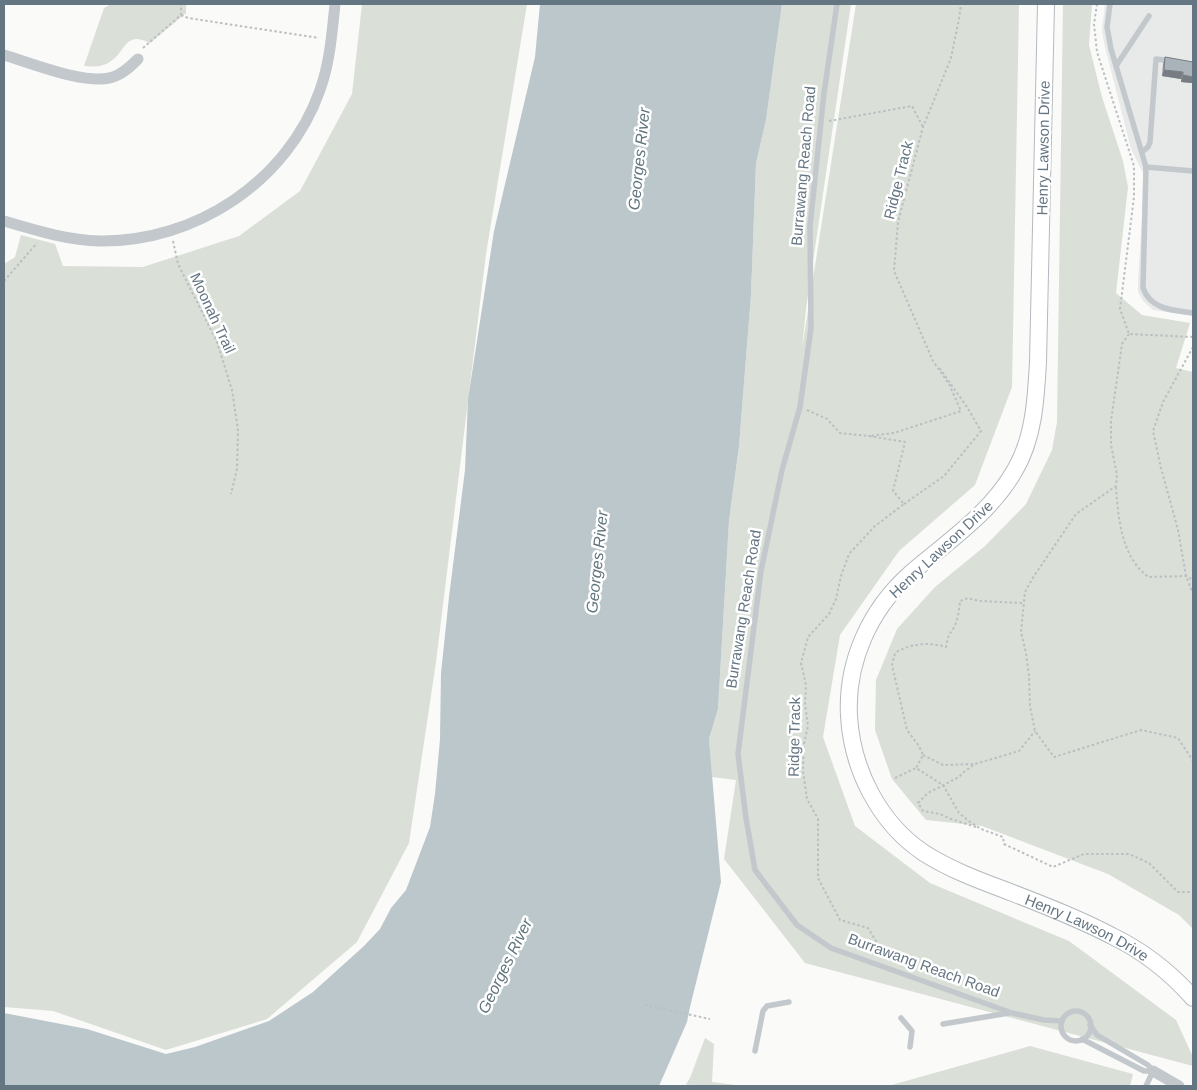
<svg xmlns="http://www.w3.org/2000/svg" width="1197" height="1090" font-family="Helvetica,sans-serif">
  <rect width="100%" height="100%" fill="#fafaf8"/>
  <!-- built -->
  <polygon fill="#e8e9e9" points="1105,4 1193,4 1193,316 1153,310 1143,301 1138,292 1138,283 1144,183 1143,173 1131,149 1104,43 1102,29"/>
  <!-- green -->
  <g fill="#dadfd7">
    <path d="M111 4H186V13L150 43C125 30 126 51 111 61 103 67 94 67 84 66L104 8Z"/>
    <polygon points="362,4 527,4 486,254 436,662 409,843 357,942 267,1019 166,1050 53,1011 4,1007 4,264 15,257 21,235 55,244 63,266 143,267 239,236 300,191 352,94"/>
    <polygon points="782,4 851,4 806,309 802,349 856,4 1019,4 1012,387 975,485 899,551 840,635 823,737 855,826 930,883 1069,941 1176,1020 1193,1057 1193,1066 805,963 724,859 736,780 712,777 709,739 718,709 729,521 739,446 751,295 756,163 766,120"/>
    <polygon points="1063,4 1092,4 1089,45 1102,97 1123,161 1128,187 1116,293 1142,315 1190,323 1176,368 1193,372 1193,929 1179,915 1108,874 982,826 926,820 892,779 875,730 876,680 897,629 935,587 985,546 1026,504 1052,450 1057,422"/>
    <polygon points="705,1038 714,1044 712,1082 743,1086 685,1086 690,1078"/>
    <polygon points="1030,1046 1133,1074 1130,1086 888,1086"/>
  </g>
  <!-- water -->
  <polygon fill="#bbc7cb" points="540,4 782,4 766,120 756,163 751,295 739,446 729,521 718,709 709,739 721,882 690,1007 687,1022 659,1086 4,1086 4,1013 87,1029 166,1054 195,1047 269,1021 313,992 364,946 380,929 391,908 406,890 430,827 435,794 440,739 441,673 449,597 465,470 468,399 494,231 535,57"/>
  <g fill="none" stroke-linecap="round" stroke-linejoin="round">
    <!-- secondary casing -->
    <g stroke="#b3babf" stroke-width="18">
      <g id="secondary">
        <path id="s1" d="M1046 4 1038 362C1036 398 1034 438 1015 470 990 514 948 541 911 573 870 609 846 662 849 716 852 769 879 823 924 853 949 869 978 880 1005 890 1041 904 1078 918 1112 936 1143 951 1170 972 1193 998"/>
      </g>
    </g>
    <!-- path -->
    <g stroke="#bbbfc2" stroke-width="2" stroke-dasharray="2.5 2.5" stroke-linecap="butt">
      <polyline points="1097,4 1094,24 1097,52 1134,166 1134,197 1120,309 1129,334 1193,337"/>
      <polyline points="181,15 188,18 319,38"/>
      <polyline points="143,48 181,15 181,4"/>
      <polyline points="829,121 912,106 923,127"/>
      <polyline points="173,241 178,264 217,342 232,390 238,430 237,469 231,494"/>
      <polyline points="4,281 37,243"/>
      <polyline points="1129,334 1122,344 1111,421 1111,445 1117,475 1116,486 1076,514 1034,576 1025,592 1021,632 1026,653 1029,676 1030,706 1035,731 1054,757 1141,730 1178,738 1193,761"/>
      <polyline points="1193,347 1163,402 1153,431 1161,468 1178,530 1186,576 1193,594"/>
      <polyline points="807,410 827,419 840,433 869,436"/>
      <path d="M1116 487C1118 513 1120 544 1137 566 1140 570 1144 573 1148 577L1186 576 1193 580"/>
      <polyline points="904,504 944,476 981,431 967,407 938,366"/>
      <path d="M1022 603 979 601 968 598 960 601C959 610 958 621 953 629 948 637 948 636 946 647 929 642 911 643 895 653L892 665 907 730 919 746 923 755 916 768 943 785 959 813 970 822 981 829 1003 837 1004 844 1053 867 1084 854H1129L1149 863 1178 892H1193"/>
      <polyline points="923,755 943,765 975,764"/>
      <polyline points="895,778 916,768"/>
      <polyline points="976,827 951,819 940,814 923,811 918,803 928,793 959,777 964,772 975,764 1019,751 1035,731"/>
      <polyline points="887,959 868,928 840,920 818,878 818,819 807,799 803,771 804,744 808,726 805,704 806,685 801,663 808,637 829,614 836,599 841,576 849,554 875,526 904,504 893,491 905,442 869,436 894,433 961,411 949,384 933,361 894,271 898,222 923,127 951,58 959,19 961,4"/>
      <polyline points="645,1005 710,1019"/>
    </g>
    <!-- lane -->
    <g stroke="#c3c8cc" stroke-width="5.5">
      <polyline points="837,4 824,93 810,226 811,328 800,407 782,470 761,571 738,754 746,818 755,870 797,925 831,948 1012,1013 1044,1020 1062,1021"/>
      <path d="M1110 4 1107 27 1111 49 1146 167 1143 288C1151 310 1173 310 1193 313"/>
      <polyline points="1116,66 1149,16"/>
      <polyline points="1142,152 1148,147 1150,142 1156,59 1171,61"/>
      <polyline points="1146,167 1193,171"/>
      <circle cx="1076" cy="1026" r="15"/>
      <polyline points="901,1018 912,1031 910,1047"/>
      <polyline points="943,1024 1009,1013"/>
      <polyline points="1090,1025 1097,1035 1148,1065 1153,1071"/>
      <polyline points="1082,1039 1144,1071 1153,1071"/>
      <polyline points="755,1051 763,1011 767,1006 789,1002"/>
      <polyline points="1146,1086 1153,1071"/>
    </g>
    <!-- street -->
    <g stroke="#c3c8cc" stroke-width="11">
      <path d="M4 55C31 63 87 86 113 77 123 74 131 66 138 59"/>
      <path d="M4 221C35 230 66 240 100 241 196 242 288 181 320 90 330 62 332 33 335 4"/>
      <polyline points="1153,1071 1179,1086"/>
    </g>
    <!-- secondary -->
    <use href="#secondary" stroke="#fff" stroke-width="16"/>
  </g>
  <!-- wall -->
  <polygon fill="#929a9f" points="1165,57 1192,83 1181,82 1181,79 1162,76 1163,64"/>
  <!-- shaded-wall -->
  <g fill="#777d82">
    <polygon points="1164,70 1183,72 1181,79 1162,76"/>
    <polygon points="1183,75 1193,77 1192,83 1181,82"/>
  </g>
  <!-- building -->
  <polygon fill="#aab3b9" stroke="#777d82" points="1165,57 1193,62 1193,77 1183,75 1183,72 1164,70"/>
  <g text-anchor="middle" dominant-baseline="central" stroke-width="5" stroke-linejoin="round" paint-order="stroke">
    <!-- street labels -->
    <g font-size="15" fill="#657683" stroke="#fff">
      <text transform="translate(1043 148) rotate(-89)">Henry Lawson Drive</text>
      <text transform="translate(803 166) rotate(-85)">Burrawang Reach Road</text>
      <text transform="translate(898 180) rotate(-76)">Ridge Track</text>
      <text transform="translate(213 313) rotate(65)">Moonah Trail</text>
      <text transform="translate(941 549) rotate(-43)">Henry Lawson Drive</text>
      <text transform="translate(743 609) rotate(-81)">Burrawang Reach Road</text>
      <text transform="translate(794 737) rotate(-89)">Ridge Track</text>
      <text stroke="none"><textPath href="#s1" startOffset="1119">Henry Lawson Drive</textPath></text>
      <text transform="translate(924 965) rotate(20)">Burrawang Reach Road</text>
    </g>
    <!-- water labels -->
    <g font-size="16" font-style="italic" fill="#60757c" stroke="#fff">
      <text transform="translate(639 159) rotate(-84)">Georges River</text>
      <text transform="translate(597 562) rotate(-84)">Georges River</text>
      <text transform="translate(505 966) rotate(-64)">Georges River</text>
    </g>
  </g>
  <!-- border -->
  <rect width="1197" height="1090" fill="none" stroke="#657683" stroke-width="10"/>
</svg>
